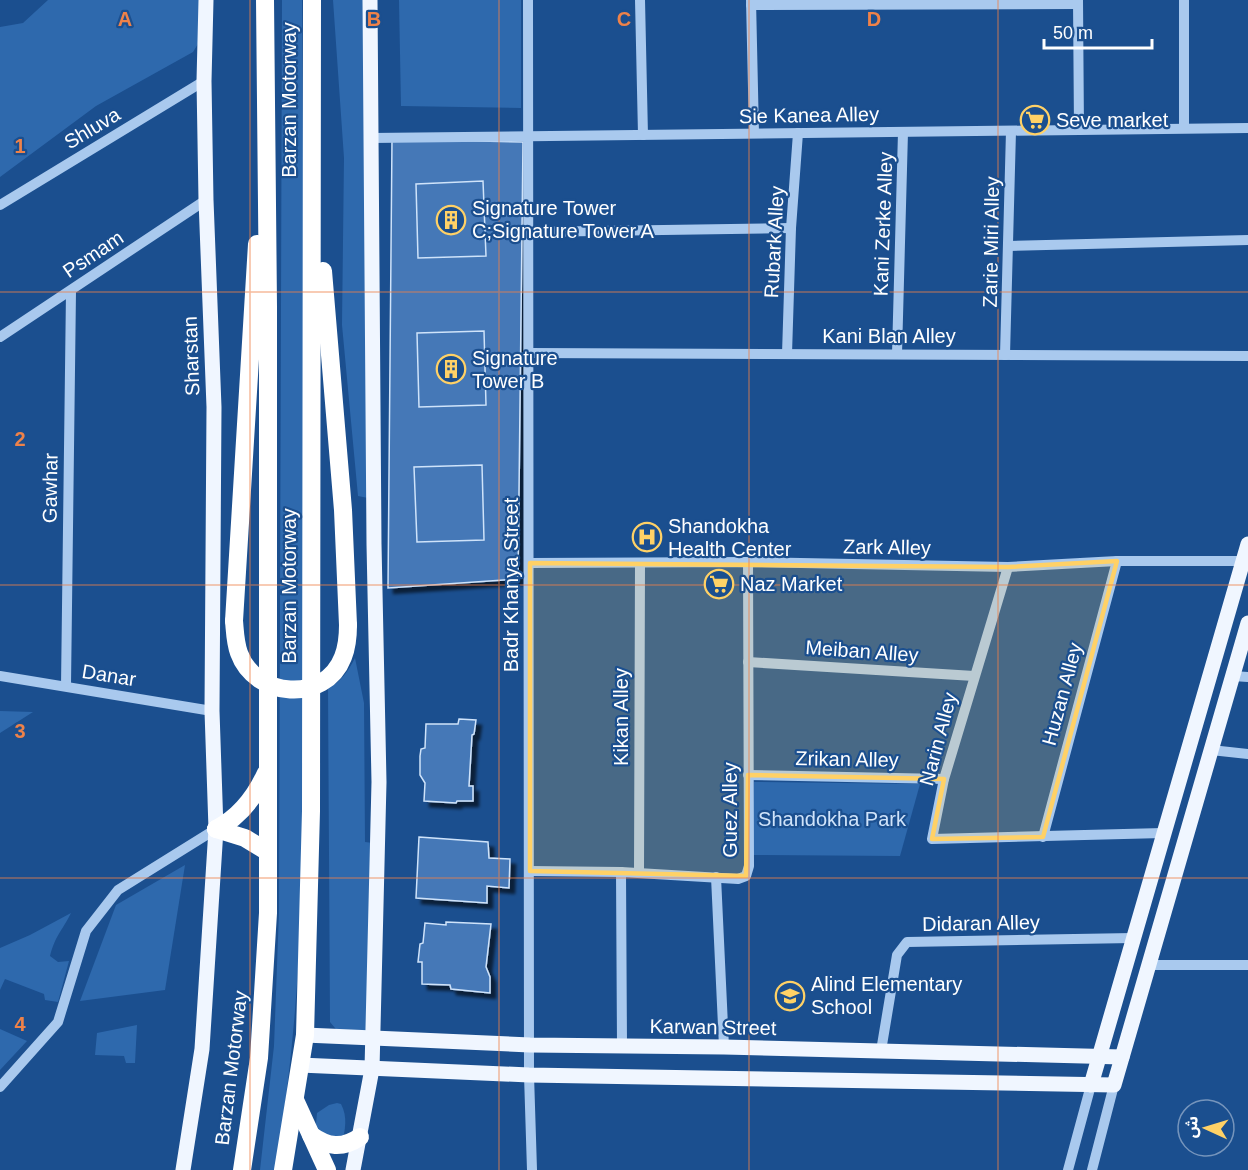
<svg xmlns="http://www.w3.org/2000/svg" width="1248" height="1170" font-family="Arial,'Noto Sans Arabic',sans-serif">
  <defs>
    <filter id="shadow"><feDropShadow dx="5.5" dy="5.5" stdDeviation="1.5" flood-color="#0009"/></filter>
  </defs>
  <rect width="100%" height="100%" fill="#1b4f8f"/>
  <!-- green -->
  <g fill="#2e69ad">
    <polygon points="48,0 203,0 201,39 193,52 96,106 0,177 0,27 23,23"/>
    <path d="M282 0H302C303 210 306 420 305 630 305 810 306 992 275 1170H260L274 1046 279 912Z"/>
    <polygon points="333,0 364,0 368,498 358,496 342,325 344,158"/>
    <polygon points="399,0 521,0 521,108 401,106"/>
    <path d="M355 658 364 703 365 842 373 843 366 1033 340 1034 330 1022 328 688C340 683 349 670 355 658Z"/>
    <polygon points="0,711 33,712 0,733"/>
    <polygon points="754,782 920,784 900,856 752,855"/>
    <polygon points="185,865 165,990 80,1001 116,905"/>
    <path d="M71 913C62 931 55 936 50 956L58 962 69 961 58 1002 45 1000 44 994 5 979 0 990V948L30 935Z"/>
    <polygon points="137,1025 135,1063 126,1063 124,1056 95,1055 97,1033"/>
    <polygon points="0,1029 27,1041 0,1070"/>
    <path d="M337 1103 341 1104C348 1117 345 1130 342 1143L315 1136 317 1113 329 1105Z"/>
  </g>
  <!-- building -->
  <g fill="#4478b7" stroke="#cfe3fa" stroke-width="1.5" filter="url(#shadow)">
    <polygon points="392,139 523,142 518,579 388,588"/>
    <polygon points="483,181 486,256 418,258 416,184"/>
    <polygon points="484,331 486,405 419,407 417,333"/>
    <polygon points="482,465 484,540 417,542 414,467"/>
    <polygon points="459,719 476,720 474,734 472,735 469,786 473,786 473,801 457,801 456,803 424,801 425,783 420,775 420,756 421,749 425,748 426,724 458,724"/>
    <polygon points="419,837 488,842 489,858 510,859 509,888 487,886 487,903 416,898"/>
    <polygon points="446,922 491,924 486,967 490,977 490,993 451,989 450,985 422,984 422,962 418,962 420,944 423,943 425,923 446,925"/>
  </g>
  <g fill="none" stroke-linecap="round" stroke-linejoin="round">
    <!-- minor -->
    <g stroke="#a9c9ee" stroke-width="10">
      <polyline points="528,0 529,1075 532,1170"/>
      <polyline points="640,0 643,135"/>
      <polyline points="751,0 754,133"/>
      <polyline points="1078,0 1079,130"/>
      <polyline points="1184,0 1184,128"/>
      <polyline points="751,5 1078,4"/>
      <polyline points="371,138 1248,128"/>
      <polyline points="0,205 204,81"/>
      <polyline points="529,232 791,228"/>
      <polyline points="1009,246 1248,240"/>
      <polyline points="0,337 206,200"/>
      <polyline points="529,353 1248,356"/>
      <polyline points="787,354 791,228 798,133"/>
      <polyline points="897,354 903,132"/>
      <polyline points="1005,355 1011,131"/>
      <polyline points="530,563 748,562 1008,567 1117,561 1244,561"/>
      <polyline points="1008,567 944,779 932,839 1163,833"/>
      <polyline points="748,662 974,676"/>
      <polyline points="0,676 212,711"/>
      <polyline points="1233,676 1248,677"/>
      <polyline points="66,686 71,291"/>
      <polyline points="1211,750 1248,754"/>
      <polyline points="748,775 944,779"/>
      <polyline points="1043,837 1117,561"/>
      <polyline points="530,871 621,872 738,879 746,876 749,866 748,562"/>
      <polyline points="621,872 622,1046"/>
      <polyline points="639,872 640,563"/>
      <polyline points="716,877 724,1047"/>
      <polyline points="1149,965 1248,965"/>
      <polyline points="881,1051 897,955 907,942 1133,938"/>
      <polyline points="0,1087 58,1022 86,931 118,890 216,829"/>
      <polyline points="1068,1170 1091,1085"/>
      <polyline points="1092,1170 1114,1085"/>
    </g>
    <!-- major -->
    <g stroke="#f0f6ff" stroke-width="15">
      <polyline points="305,1035 530,1045 724,1047 1122,1057"/>
      <polyline points="300,1065 529,1075 1114,1085 1248,623"/>
      <polyline points="1091,1085 1248,544"/>
      <polyline points="183,1170 202,1049 216,829 212,711 214,407 206,200 204,81 206,0"/>
      <polyline points="353,1170 372,1069 379,782 374,544 370,0"/>
    </g>
    <!-- highway -->
    <g stroke="#fff" stroke-width="18">
      <polyline points="323,271 343,510 348,625"/>
      <polyline points="234,621 257,244"/>
      <path d="M216 829C240 817 255 797 266 773"/>
      <polyline points="216,829 245,838 268,852"/>
      <polyline points="295,1100 327,1170"/>
      <path d="M311 1135C328 1147 342 1149 360 1137"/>
      <polyline points="242,1170 259,1058 268,913 268,306 265,0"/>
      <polyline points="283,1170 305,1035 311,811 312,0"/>
    </g>
    <!-- highway-bridge -->
    <path stroke="#fff" stroke-width="18" d="M234 621C235 631 235 642 239 653 255 698 325 704 343 657 347 647 348 636 348 625"/>
  </g>
  <!-- marked area -->
  <path fill="#ffd166" fill-opacity="0.2" stroke="#ffd166" stroke-width="4.5" stroke-linejoin="round" d="M1117 561 1043 837 932 839 944 779 748 775 746 876 530 871V563L1008 567Z"/>
  <!-- grid -->
  <path fill="none" stroke="#ee8249" stroke-width="1.5" stroke-opacity="0.55" d="M250 0V1170M499 0V1170M749 0V1170M998 0V1170M0 292H1248M0 585H1248M0 878H1248"/>
  <!-- icons -->
  <defs>
    <g id="supermarket-ring" transform="scale(1.5)"><circle r="9.5" fill="#1b4f8f" stroke="#ffd166" stroke-width="1.5"/><path d="M-6-5.5h2.5l.6 2H6L4.5 2H-2.5L-4.4-4H-6ZM-1.5 3.2a1.3 1.3 0 1 0 .1 0ZM3 3.2a1.3 1.3 0 1 0 .1 0Z" fill="#ffd166"/></g>
    <g id="building-ring" transform="scale(1.5)"><circle r="9.5" fill="#1b4f8f" stroke="#ffd166" stroke-width="1.5"/><path d="M-4-6H4V6H1V3H-1V6H-4ZM-2.5-4.3h1.7v1.8h-1.7ZM.8-4.3h1.7v1.8H.8ZM-2.5-1h1.7V.8h-1.7ZM.8-1h1.7V.8H.8Z" fill="#ffd166"/></g>
    <g id="hospital-ring" transform="scale(1.5)"><circle r="9.5" fill="#1b4f8f" stroke="#ffd166" stroke-width="1.5"/><path d="M-5-5h3v3.5h4V-5h3V5h-3V1.5h-4V5h-3Z" fill="#ffd166"/></g>
    <g id="school-ring" transform="scale(1.5)"><circle r="9.5" fill="#1b4f8f" stroke="#ffd166" stroke-width="1.5"/><path d="M0-5L7-2L0 1L-7-2ZM-4 1L0 2.5L4 1V4Q0 6-4 4Z" fill="#ffd166"/></g>
  </defs>
  <g fill-rule="evenodd">
    <use href="#supermarket-ring" x="1035" y="120"/>
    <use href="#building-ring" x="451" y="220"/>
    <use href="#building-ring" x="451" y="369"/>
    <use href="#hospital-ring" x="647" y="537"/>
    <use href="#supermarket-ring" x="719" y="584"/>
    <use href="#school-ring" x="790" y="996"/>
  </g>
  <g text-anchor="middle" dominant-baseline="central" stroke-width="4.5" stroke-linejoin="round" paint-order="stroke">
    <!-- street labels -->
    <g font-size="20" fill="#fff" stroke="#1b4f8f">
      <text transform="translate(289 100) rotate(-90)">Barzan Motorway</text>
      <text transform="translate(809 115) rotate(-1)">Sie Kanea Alley</text>
      <text transform="translate(92 128) rotate(-31)">Shluva</text>
      <text transform="translate(883 224) rotate(-88)">Kani Zerke Alley</text>
      <text transform="translate(774 242) rotate(-87)">Rubark Alley</text>
      <text transform="translate(991 242) rotate(-89)">Zarie Miri Alley</text>
      <text transform="translate(93 254) rotate(-34)">Psmam</text>
      <text x="889" y="336">Kani Blan Alley</text>
      <text transform="translate(191 356) rotate(-92)">Sharstan</text>
      <text transform="translate(50 488) rotate(-89)">Gawhar</text>
      <text transform="translate(887 547) rotate(1)">Zark Alley</text>
      <text transform="translate(511 585) rotate(-90)">Badr Khanya Street</text>
      <text transform="translate(289 586) rotate(-90)">Barzan Motorway</text>
      <text transform="translate(862 651) rotate(4)">Meiban Alley</text>
      <text transform="translate(109 675) rotate(9)">Danar</text>
      <text transform="translate(1062 694) rotate(-75)">Huzan Alley</text>
      <text transform="translate(621 717) rotate(-90)">Kikan Alley</text>
      <text transform="translate(938 739) rotate(-75)">Narin Alley</text>
      <text transform="translate(847 759) rotate(1)">Zrikan Alley</text>
      <text transform="translate(730 810) rotate(-90)">Guez Alley</text>
      <text transform="translate(981 923) rotate(-1)">Didaran Alley</text>
      <text transform="translate(713 1027) rotate(1)">Karwan Street</text>
      <text transform="translate(231 1068) rotate(-83)">Barzan Motorway</text>
    </g>
    <!-- poi labels -->
    <g font-size="20" fill="#fff" stroke="#1b4f8f" text-anchor="start">
      <text x="1056" y="120">Seve market</text>
      <text x="472" y="208">Signature Tower<tspan x="472" dy="23">C;Signature Tower A</tspan></text>
      <text x="472" y="358">Signature<tspan x="472" dy="23">Tower B</tspan></text>
      <text x="668" y="526">Shandokha<tspan x="668" dy="23">Health Center</tspan></text>
      <text x="740" y="584">Naz Market</text>
      <text x="811" y="984">Alind Elementary<tspan x="811" dy="23">School</tspan></text>
    </g>
    <!-- park labels -->
    <g font-size="20" fill="#cfe3fa" stroke="#1b4f8f">
      <text x="832" y="819">Shandokha Park</text>
    </g>
  </g>
  <g font-size="20" text-anchor="middle" font-weight="bold" fill="#ee8249" stroke="#1b4f8f" stroke-width="4.5" stroke-linejoin="round" paint-order="stroke">
    <text x="125" y="26">A</text>
    <text x="374" y="26">B</text>
    <text x="624" y="26">C</text>
    <text x="874" y="26">D</text>
    <text x="20" y="153">1</text>
    <text x="20" y="446">2</text>
    <text x="20" y="738">3</text>
    <text x="20" y="1031">4</text>
  </g>
  <!-- north arrow -->
  <g transform="translate(1206 1128) rotate(274)"><circle r="28" fill="#1b4f8f" stroke="#7695bc" stroke-width="1.5"/>
  <path d="M0-4.5L10 22L0 15L-10 22Z" fill="#ffd166"/>
  <text y="-9" font-size="16" font-weight="bold" text-anchor="middle" fill="#ffffff">ش</text>
  </g>
  <!-- scale -->
  <path d="M1044 39v9h108v-9" fill="none" stroke="#ffffff" stroke-width="3"/>
  <text x="1053" y="39" font-size="18" fill="#ffffff" stroke="#1b4f8f" stroke-width="4.5" paint-order="stroke">50 m</text>
</svg>
